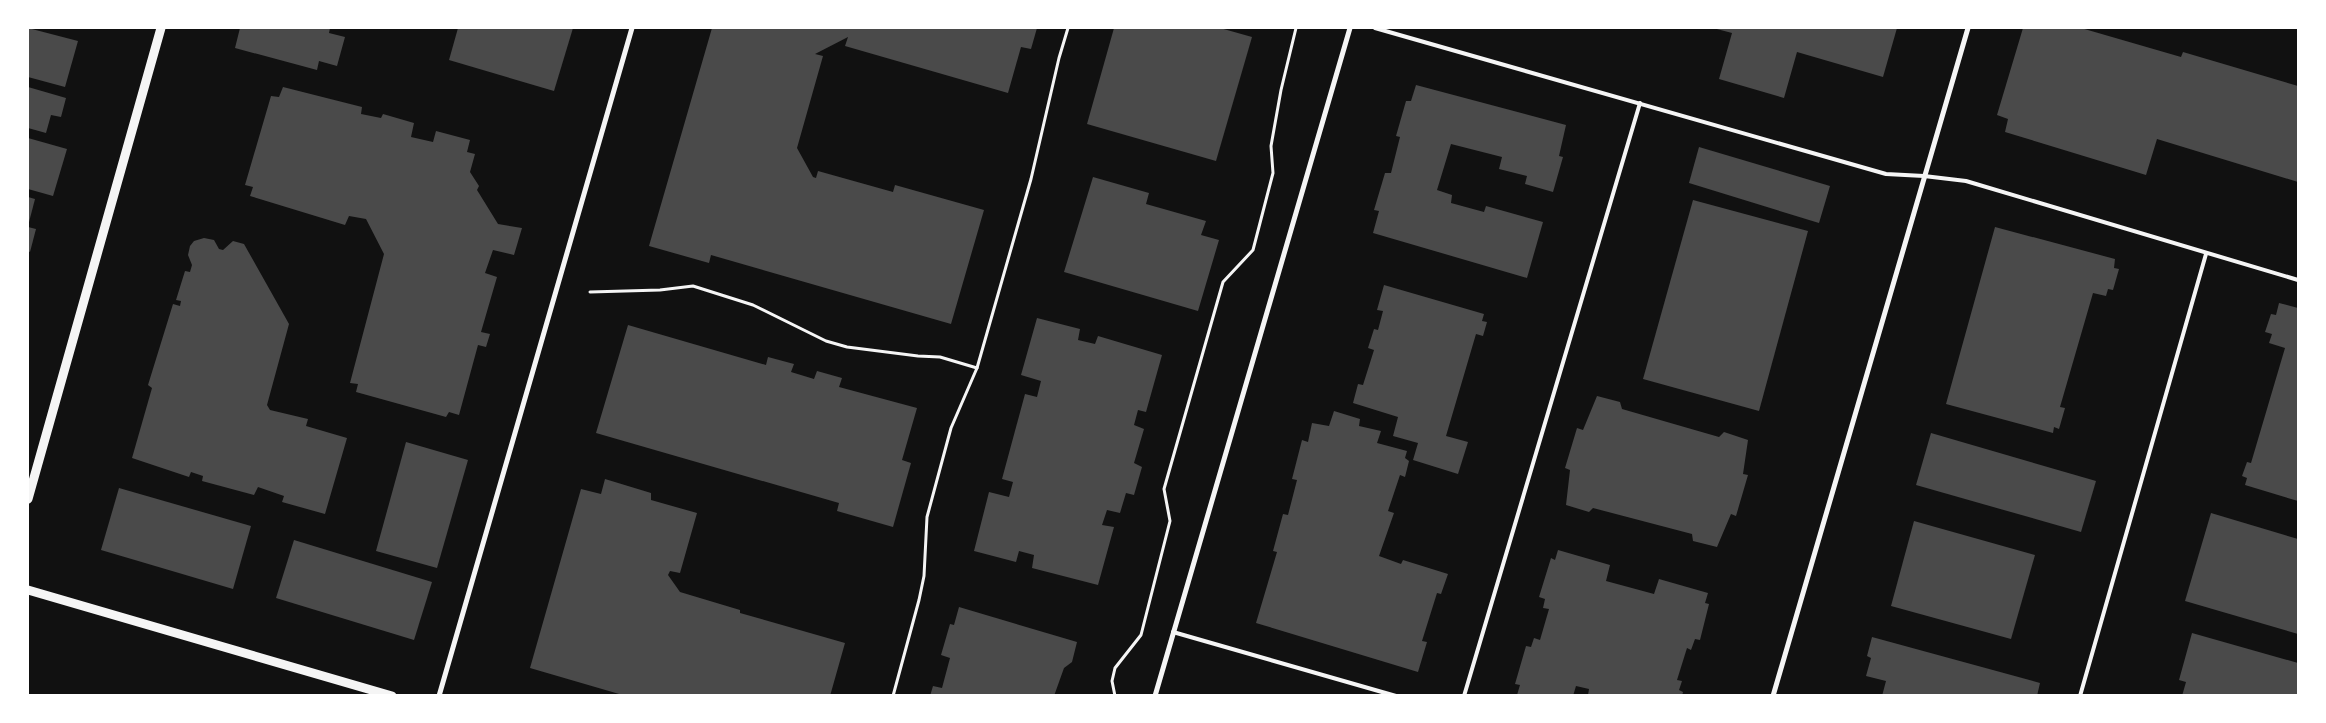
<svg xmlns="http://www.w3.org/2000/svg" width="2326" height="723" font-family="Inter,sans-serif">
  <rect width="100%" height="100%" fill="#111"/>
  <!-- building -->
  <g fill="#4a4a4a">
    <polygon points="28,28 78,41 65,87 28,77"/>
    <polygon points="240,28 330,28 329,33 345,37 337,66 319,61 317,70 235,48"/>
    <polygon points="458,28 573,28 554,91 449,60"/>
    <polygon points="712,28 1037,28 1031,49 1021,47 1008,93 845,46 848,37 815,54 823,56 797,148 813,177 816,178 818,171 893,192 895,185 984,210 951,324 711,255 709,263 649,246"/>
    <polygon points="1114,28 1220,28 1252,37 1216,161 1087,124"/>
    <polygon points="1713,28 1897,28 1883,77 1797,52 1784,98 1719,79 1732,33"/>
    <polygon points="2023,28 2081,28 2181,57 2183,52 2298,86 2298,182 2157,139 2146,175 2005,132 2008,119 1997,115"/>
    <polygon points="1416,85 1566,125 1559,156 1563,157 1553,192 1525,184 1527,176 1499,169 1502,157 1451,144 1437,190 1452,195 1451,203 1484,212 1486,206 1543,222 1527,278 1373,233 1379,211 1374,210 1385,173 1391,173 1400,137 1396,136 1406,101 1411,101"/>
    <polygon points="28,87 66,98 61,117 51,115 46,133 28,128"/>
    <polygon points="283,87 362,107 361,114 381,118 383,114 414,123 411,137 433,142 436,131 470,140 467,152 475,154 470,172 479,186 477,190 498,224 522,228 514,255 493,250 485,273 497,277 481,332 490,334 486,347 478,345 459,415 449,412 446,417 356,392 358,384 350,383 384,254 366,219 349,216 345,225 250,196 253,187 245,185 271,96 279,97"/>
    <polygon points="28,138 67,149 53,196 28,189"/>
    <polygon points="1699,147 1830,186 1819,223 1689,183"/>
    <polygon points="1093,177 1149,193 1146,204 1206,221 1201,235 1219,240 1198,311 1064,272"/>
    <polygon points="28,197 35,199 28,226"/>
    <polygon points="1693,200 1808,231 1759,411 1643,379"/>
    <polygon points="28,227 36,229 30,252 28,251"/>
    <polygon points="1995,227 2115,259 2114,268 2119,269 2113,290 2108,289 2106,296 2093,293 2060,407 2065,408 2059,429 2054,427 2053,433 1946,404"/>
    <polygon points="204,238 214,240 219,249 223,250 233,241 244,244 289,324 267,405 270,410 308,419 306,426 347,438 325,514 282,502 284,496 258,487 254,495 202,481 203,476 191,472 189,477 132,458 152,388 148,385 173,304 180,306 181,301 176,300 185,271 190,272 192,265 188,255 190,246 194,241"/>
    <polygon points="1384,285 1484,314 1482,321 1487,322 1483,336 1476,334 1446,436 1468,442 1458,474 1413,460 1418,443 1393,436 1398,417 1353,403 1358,384 1363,385 1374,350 1368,348 1374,329 1378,330 1383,311 1377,310"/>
    <polygon points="2279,303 2298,308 2298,501 2245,485 2247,478 2242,476 2247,462 2251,463 2285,348 2269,343 2272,334 2265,332 2271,314 2276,315"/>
    <polygon points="1037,318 1080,329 1078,340 1095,344 1098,336 1162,355 1146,412 1138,410 1134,425 1144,429 1134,463 1142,467 1134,495 1126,493 1120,513 1107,510 1102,525 1114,527 1098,585 1032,568 1034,555 1019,551 1016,562 974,551 989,492 1009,497 1013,482 1002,479 1025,394 1037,397 1041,381 1021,375"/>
    <polygon points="628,325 766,365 768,357 794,364 791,372 814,379 817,371 842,378 839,387 917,408 902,460 911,463 893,527 837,511 839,503 596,433"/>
    <polygon points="1597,396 1620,402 1622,409 1719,437 1724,432 1748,440 1743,474 1748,475 1736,516 1731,514 1717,547 1693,541 1692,534 1593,508 1589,512 1566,505 1570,470 1565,468 1577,428 1583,430"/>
    <polygon points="1334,411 1360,419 1359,426 1381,431 1377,443 1407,451 1405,458 1409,461 1405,477 1400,475 1388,511 1394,513 1379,556 1401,564 1403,560 1448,574 1441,594 1437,593 1422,641 1427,642 1418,672 1256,623 1277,552 1273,551 1283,514 1288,515 1297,480 1292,479 1302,440 1308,442 1312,423 1329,426"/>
    <polygon points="1931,433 2096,481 2081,532 1916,485"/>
    <polygon points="406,442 468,460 437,568 376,551"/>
    <polygon points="605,479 651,493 651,500 697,513 680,573 670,571 668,575 680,592 740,610 740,613 845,643 830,696 626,696 530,668 581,489 601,494"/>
    <polygon points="119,488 251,526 233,589 101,550"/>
    <polygon points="2211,513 2298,539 2298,634 2185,601"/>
    <polygon points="1914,521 2035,555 2011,639 1891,606"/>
    <polygon points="294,540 432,582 414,640 276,598"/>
    <polygon points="1558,550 1610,565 1606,581 1654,594 1659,579 1708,593 1705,603 1709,604 1700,640 1695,639 1691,650 1687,648 1677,680 1682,681 1679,690 1683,692 1682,696 1591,696 1588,695 1589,689 1576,686 1573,696 1517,695 1520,685 1515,684 1526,646 1531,647 1534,638 1540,640 1549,609 1543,608 1545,599 1539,597 1551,558 1555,560"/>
    <polygon points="959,607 1077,642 1072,662 1064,668 1054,696 930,696 933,686 942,688 950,658 941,655 950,624 954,625"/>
    <polygon points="2192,633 2298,663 2297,696 2182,696 2186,682 2179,680"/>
    <polygon points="1872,637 2040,683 2037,696 1882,696 1886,681 1866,676 1871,658 1867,656"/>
  </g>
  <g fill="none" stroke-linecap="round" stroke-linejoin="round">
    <!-- path -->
    <g stroke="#f5f5f5" stroke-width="3">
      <polyline points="590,292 660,290 693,286 753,305 826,341 847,347 918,356 940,357 977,368"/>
      <polyline points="893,696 919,600 924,576 927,517 951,428 977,368 1031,179 1059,58 1068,28"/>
      <polyline points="1115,696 1112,681 1115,668 1141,635 1170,521 1164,489 1223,282 1253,250 1273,173 1271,146 1281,90 1296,28"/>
    </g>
    <!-- service -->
    <g stroke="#f5f5f5" stroke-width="4">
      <polyline points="1375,28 1886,174 1924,176 1966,181 2298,280"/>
      <polyline points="1173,632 1396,696"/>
      <polyline points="1464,696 1640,103"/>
      <polyline points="2080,696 2206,254"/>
    </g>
    <!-- minor -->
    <g stroke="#f5f5f5" stroke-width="5">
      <polyline points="439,696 632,28"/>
      <polyline points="1155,696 1350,28"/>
      <polyline points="1773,696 1968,28"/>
    </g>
    <!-- tertiary -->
    <g stroke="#f5f5f5" stroke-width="9">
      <polyline points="28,499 161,28"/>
      <polyline points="28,590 392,696"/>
    </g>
  </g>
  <!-- border -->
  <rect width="2326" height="723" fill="none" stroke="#ffffff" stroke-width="58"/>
</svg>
